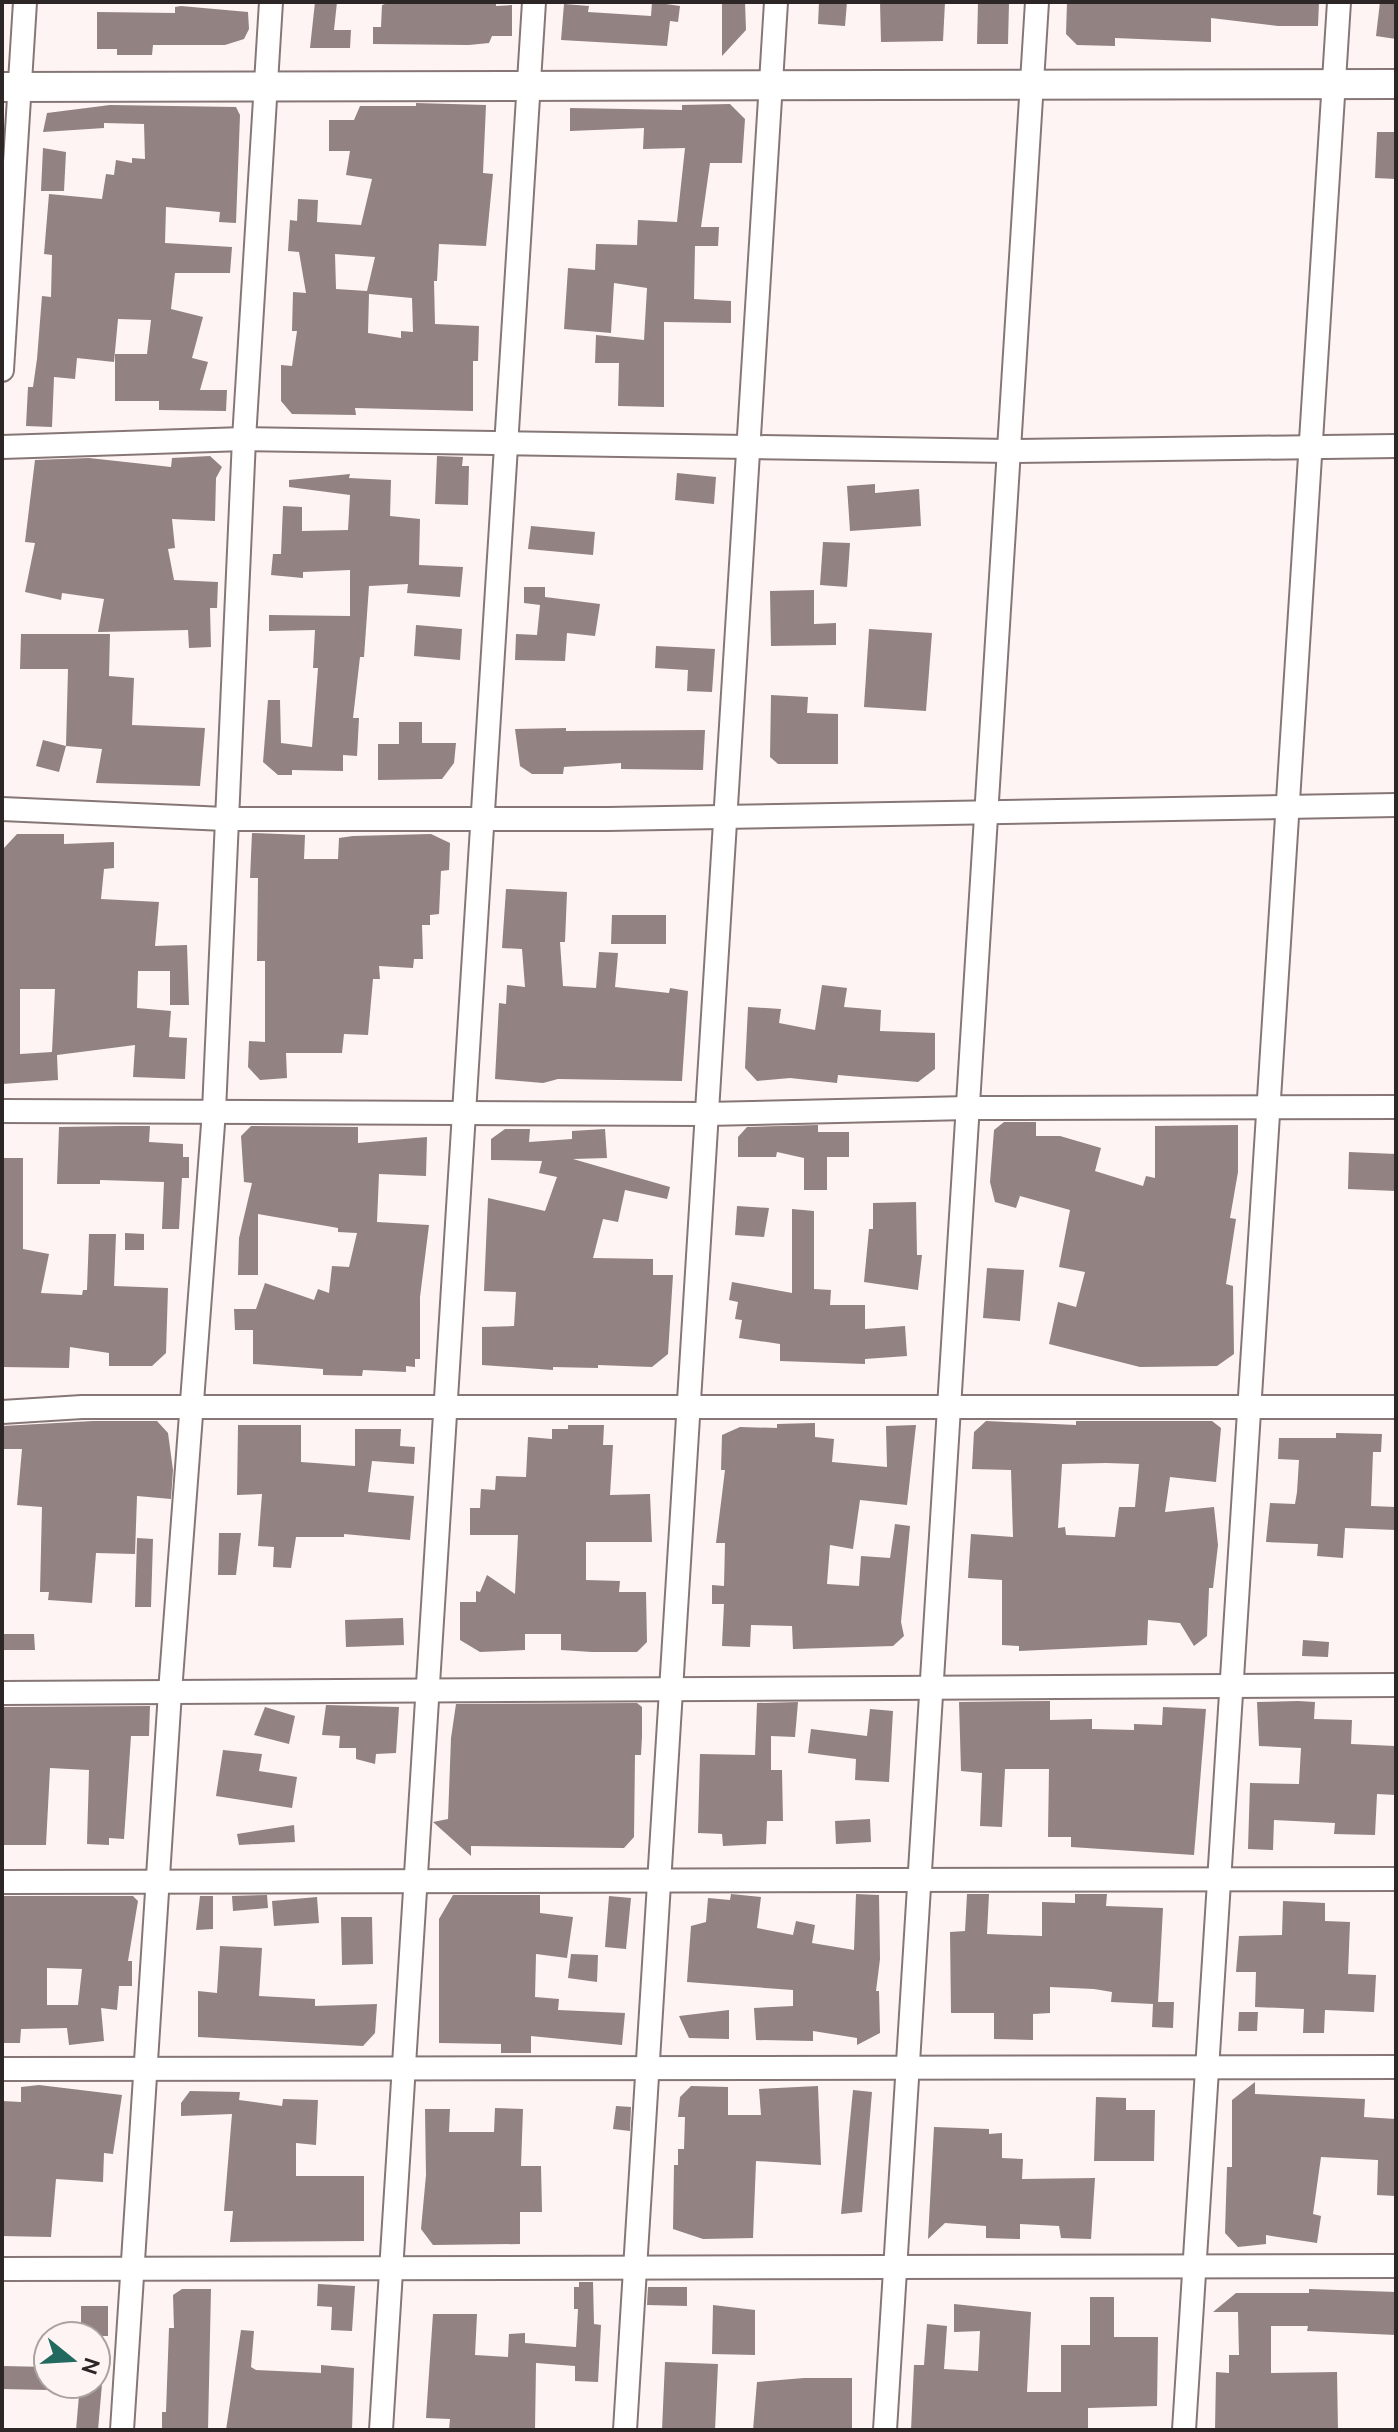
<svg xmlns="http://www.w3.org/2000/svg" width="1398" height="2432" font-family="Ubuntu,sans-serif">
  <rect width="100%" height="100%" fill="#fef4f3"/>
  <!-- building -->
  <g fill="#928281" fill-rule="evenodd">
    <polygon points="315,2 337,2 334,30 351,30 350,48 310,48"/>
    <polygon points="391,2 496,2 496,6 512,5 512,36 492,36 489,43 469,45 373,44 373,27 381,27 382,5"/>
    <polygon points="652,2 680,6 678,22 670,21 667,46 561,40 564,4 589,6 588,12 651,16"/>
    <polygon points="722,2 745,2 746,30 722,56"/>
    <polygon points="819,2 847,2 845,26 818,24"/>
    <polygon points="880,2 945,2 943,41 881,42"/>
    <polygon points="978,2 1009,2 1008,44 977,44"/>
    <polygon points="1067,2 1319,2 1318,26 1278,26 1211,18 1211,42 1115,38 1115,46 1077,45 1066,34"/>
    <polygon points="1380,2 1396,2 1396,39 1376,36"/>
    <polygon points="181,6 248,12 249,29 244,39 225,45 153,45 152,55 117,55 117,49 97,49 97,12 175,13 175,7"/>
    <path d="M416 103 486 105 483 173 493 174 486 246 439 244 437 281H434L435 324 479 326 478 361H473V411L355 408 356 415 292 414 281 401V365L292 366 297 331H292L293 292 306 293 299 252 288 251 290 220 297 221 298 199 318 200 317 222 361 225 372 179 346 175 350 151H329V120H354L360 106H416ZM335 254 375 257 367 291 336 289ZM369 294 412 298 413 332 401 331V338L368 333Z"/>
    <polygon points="730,104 745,119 742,163 710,163 701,227 719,227 718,246 695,246 694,299 731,301 731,323 664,322 664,407 618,406 619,363 595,363 596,335 644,340 647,288 614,283 611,333 564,329 568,268 595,270 596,244 637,245 638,220 677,222 685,148 643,149 644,128 570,131 570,108 682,110 682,105"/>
    <polygon points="110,105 236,107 240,115 236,223 219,222 220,212 166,207 165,243 232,247 230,273 175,273 171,309 203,317 192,358 208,362 200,390 227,390 226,411 159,410 159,401 115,401 115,354 147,354 151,320 118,319 114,362 77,358 75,379 54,377 52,427 26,426 28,387 33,387 37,359 42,296 51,297 52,255 44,254 49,194 102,199 106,174 114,175 116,160 132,163 132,158 145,159 144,124 104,123 104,128 43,132 47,113"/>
    <polygon points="1377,132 1396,132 1396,179 1375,178"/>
    <polygon points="43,148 66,152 64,191 41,191"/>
    <polygon points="210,456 222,467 216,478 215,521 172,519 175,548 168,549 174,580 218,582 217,608 210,608 211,647 189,648 188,630 98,632 104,599 62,593 61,600 25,592 35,543 25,542 35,460 89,458 171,467 172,458"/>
    <polygon points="437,456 463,457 462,466 469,466 468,505 435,504"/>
    <polygon points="677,473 716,477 714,504 675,500"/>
    <polygon points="350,474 349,478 391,480 390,516 420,519 419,565 463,567 460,597 407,593 408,584 369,586 364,657 360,657 353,718 359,718 357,756 343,755 343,771 292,770 292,775 278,775 263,762 268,700 280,700 281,743 312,747 318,668 313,668 315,630 269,631 269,615 350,616 350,570 303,572 303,578 271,575 273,554 281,554 283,506 302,507 302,531 348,530 350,495 289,487 289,480"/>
    <polygon points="875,484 875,493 919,489 921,526 850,531 847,486"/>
    <polygon points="531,526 595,532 593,555 528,549"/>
    <polygon points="823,542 850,543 847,587 820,585"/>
    <polygon points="524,587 545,587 545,597 600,604 595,636 567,633 565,661 515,660 516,634 537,635 540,605 524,603"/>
    <polygon points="814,590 814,624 836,623 836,645 771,646 770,591"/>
    <polygon points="416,625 462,629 460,660 414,656"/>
    <polygon points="869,629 932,633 926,711 864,707"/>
    <polygon points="21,634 110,634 109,676 134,678 132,725 205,728 200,786 96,783 102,749 66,746 68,669 20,669"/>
    <polygon points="656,646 715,649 712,692 687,691 688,670 655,668"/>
    <polygon points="771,695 808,697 807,713 838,714 838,764 778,764 770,757"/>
    <polygon points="399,722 422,722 422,743 456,743 454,763 442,779 378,780 378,744 399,744"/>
    <polygon points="566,728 566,731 705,730 703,770 621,769 621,763 564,767 563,774 532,774 520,766 515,729"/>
    <polygon points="43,740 66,746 59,772 36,766"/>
    <polygon points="252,833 305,835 304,859 338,859 339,838 353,836 431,834 450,843 449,870 441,871 439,914 430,915 430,925 422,925 423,959 414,959 413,968 379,966 380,979 373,979 368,1035 344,1034 342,1053 286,1053 287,1078 260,1080 248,1067 249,1041 265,1042 265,961 257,961 258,878 250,878"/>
    <path d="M17 834H64V844L114 842V868L104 869 101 899 159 902 155 946 187 945 189 1005H170V971H138L137 1008 171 1011 169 1037 187 1038 185 1079 133 1077 135 1045 57 1055 58 1080 2 1084 4 848ZM20 989H55L52 1052 20 1054Z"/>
    <polygon points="506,889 567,892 565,942 560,942 563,986 596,988 599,952 618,953 615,987 669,993 670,988 688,991 682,1081 558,1079 543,1083 495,1079 499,1003 506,1004 507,985 525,987 522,949 502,948"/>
    <polygon points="612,915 666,915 666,944 611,944"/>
    <polygon points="822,985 847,988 844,1007 881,1010 880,1031 935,1033 935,1069 918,1082 838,1075 837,1083 790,1078 757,1081 745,1068 748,1007 781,1009 779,1023 815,1030"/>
    <polygon points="1004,1122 1036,1122 1036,1136 1060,1136 1101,1148 1095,1171 1143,1186 1146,1176 1155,1178 1155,1126 1238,1125 1238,1172 1230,1218 1236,1219 1226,1284 1233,1286 1234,1354 1217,1366 1140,1367 1049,1344 1058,1302 1076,1307 1085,1272 1059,1267 1070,1210 1020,1196 1016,1208 995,1202 990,1182 994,1130"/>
    <polygon points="818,1125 818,1132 849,1132 849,1157 827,1157 827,1190 804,1190 804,1158 777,1152 776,1157 738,1157 738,1137 747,1127"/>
    <polygon points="119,1126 150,1126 149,1142 183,1144 183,1157 189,1157 189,1178 182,1178 179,1229 162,1229 164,1182 100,1180 100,1184 57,1184 59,1127"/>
    <polygon points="251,1126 358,1127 358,1143 427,1137 426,1176 379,1174 377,1222 429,1225 420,1297 420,1359 415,1359 415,1367 406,1366 406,1372 363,1370 362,1376 323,1375 323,1369 253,1364 253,1330 235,1330 234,1309 256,1309 265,1283 314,1300 318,1289 329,1293 332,1266 349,1267 357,1233 338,1232 338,1228 258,1214 258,1275 238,1275 239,1238 252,1183 244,1182 241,1136"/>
    <polygon points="505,1129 530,1129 529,1142 572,1139 572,1131 605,1129 607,1158 573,1159 670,1187 667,1199 625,1190 618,1222 603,1219 593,1258 653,1259 653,1275 673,1275 668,1354 652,1367 598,1365 598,1368 553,1367 553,1370 482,1365 482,1327 514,1326 516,1292 484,1291 488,1198 545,1211 557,1177 539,1173 542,1161 491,1160 491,1139"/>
    <polygon points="1349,1152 1396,1154 1396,1191 1348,1189"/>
    <polygon points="2,1158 23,1158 23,1249 49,1254 41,1293 82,1295 83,1290 87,1290 89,1234 116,1234 114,1286 168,1288 166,1353 152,1366 109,1366 109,1353 70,1347 69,1368 2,1367"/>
    <polygon points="916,1202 917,1255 922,1255 918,1290 864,1282 869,1229 873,1229 873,1203"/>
    <polygon points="737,1206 769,1208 764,1237 735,1235"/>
    <polygon points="792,1209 814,1211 814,1289 831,1290 830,1305 865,1305 865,1329 905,1326 907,1356 865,1359 865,1364 780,1361 780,1344 739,1338 742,1320 735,1319 738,1302 729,1300 732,1282 792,1293"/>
    <polygon points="125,1233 144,1234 144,1250 125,1250"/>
    <polygon points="987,1268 1024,1270 1020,1321 983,1318"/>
    <polygon points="93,1421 157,1421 168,1433 173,1470 171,1499 137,1496 135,1554 96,1553 92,1603 48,1600 49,1592 40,1592 42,1507 17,1505 22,1449 2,1449 2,1426"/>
    <path d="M986 1421 1076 1425V1421H1212L1221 1428 1216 1482 1170 1477 1165 1512 1214 1507 1218 1545 1213 1588H1209L1207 1636 1194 1646 1180 1623 1148 1620 1147 1645 1019 1651V1646L1002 1645V1580L968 1578 971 1534 1013 1537 1011 1470 972 1469 974 1432ZM1106 1463 1139 1464 1135 1507H1119L1115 1537 1066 1535 1065 1527 1058 1528 1062 1464Z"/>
    <polygon points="815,1423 815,1437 834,1439 832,1462 887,1467 886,1426 916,1425 907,1505 860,1500 853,1549 830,1545 827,1584 859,1586 861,1556 890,1558 895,1524 910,1526 901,1622 904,1636 893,1646 793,1649 792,1626 751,1625 750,1647 722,1646 724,1604 712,1604 712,1585 724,1586 725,1543 716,1543 725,1470 721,1470 722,1435 740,1427 777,1428 777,1424"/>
    <polygon points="238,1425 301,1425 301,1462 355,1466 355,1429 401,1429 400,1446 415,1447 414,1464 372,1461 368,1492 414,1496 410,1540 344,1534 344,1537 296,1537 291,1568 273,1567 274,1547 258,1546 262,1494 237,1495"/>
    <polygon points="568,1425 604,1425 603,1445 613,1445 610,1495 650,1494 652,1542 586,1542 586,1580 620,1581 619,1592 646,1592 647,1642 637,1652 592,1652 561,1650 561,1634 525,1634 525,1650 480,1652 460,1640 460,1602 476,1602 476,1591 480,1592 487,1575 515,1594 518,1535 470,1535 470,1508 480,1508 481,1489 495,1490 496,1476 526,1477 528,1437 552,1439 552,1429 568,1429"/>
    <polygon points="1336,1433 1382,1434 1381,1452 1373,1452 1371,1506 1396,1507 1396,1530 1345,1528 1343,1558 1317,1556 1318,1544 1266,1542 1270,1503 1295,1504 1297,1492 1299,1460 1278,1459 1279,1438 1336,1438"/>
    <polygon points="219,1533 241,1533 236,1575 218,1575"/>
    <polygon points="137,1538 153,1539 151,1607 135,1607"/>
    <polygon points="403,1618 404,1645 346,1647 345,1620"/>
    <polygon points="2,1634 34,1634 35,1650 2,1650"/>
    <polygon points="1303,1640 1329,1642 1328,1657 1302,1656"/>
    <polygon points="1050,1701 1050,1720 1092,1719 1092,1729 1134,1730 1134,1724 1162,1725 1163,1707 1206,1709 1194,1855 1071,1847 1071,1837 1048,1837 1049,1769 1005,1769 1002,1827 980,1826 982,1773 961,1771 959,1702"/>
    <polygon points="1298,1701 1315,1702 1314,1719 1352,1720 1351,1744 1395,1746 1396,1795 1377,1794 1375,1835 1334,1834 1335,1823 1274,1820 1273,1850 1248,1849 1250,1783 1299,1784 1301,1748 1259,1746 1257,1702"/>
    <polygon points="798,1702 795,1737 771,1736 771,1770 782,1770 783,1821 767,1821 766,1844 723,1846 722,1834 698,1833 700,1754 755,1755 757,1703"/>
    <polygon points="637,1703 642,1707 642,1737 641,1755 635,1755 634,1837 624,1848 471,1846 471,1856 433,1822 448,1819 451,1738 456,1704"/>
    <polygon points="326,1705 399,1707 396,1753 376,1754 375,1764 356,1759 356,1748 339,1748 340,1736 322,1735"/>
    <polygon points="150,1706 149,1736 131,1736 124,1839 109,1838 109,1845 87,1844 89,1770 50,1768 46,1845 2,1845 2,1707"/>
    <polygon points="265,1707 295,1716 289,1744 254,1735"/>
    <polygon points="870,1709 893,1711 889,1782 855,1780 856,1759 808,1753 811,1729 867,1736"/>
    <polygon points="223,1750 262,1754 259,1771 297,1777 292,1808 216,1796"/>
    <polygon points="870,1819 871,1842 836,1844 835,1821"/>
    <polygon points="294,1825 295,1842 239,1845 237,1834"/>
    <polygon points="731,1894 761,1897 757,1928 793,1935 796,1921 815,1925 812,1943 854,1950 856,1894 879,1895 880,1959 876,1991 879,1991 880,2033 857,2045 857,2038 813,2031 813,2041 756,2040 754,2008 793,2006 793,1990 687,1982 691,1926 706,1922 708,1898 730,1900"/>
    <polygon points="967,1894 989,1894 987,1934 1042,1936 1042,1902 1075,1903 1075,1894 1107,1894 1106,1906 1163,1908 1158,2002 1174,2002 1173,2028 1152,2027 1153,2004 1111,2002 1112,1992 1094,1989 1050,1987 1050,2013 1033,2014 1033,2040 994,2039 994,2013 951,2013 950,1932 965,1931"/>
    <polygon points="267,1895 268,1908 233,1911 232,1896"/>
    <polygon points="453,1895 540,1895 540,1913 573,1917 567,1958 536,1954 535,1997 559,1999 558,2010 625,2013 622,2045 531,2036 531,2053 501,2053 501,2044 439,2043 439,1919"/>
    <path d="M2 1896H133L138 1901 128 1961H132V1986H119L117 2010 101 2008 104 2041 69 2045 67 2028 21 2029 20 2043H2ZM47 1968 82 1969 78 2005H47Z"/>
    <polygon points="200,1896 213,1896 213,1929 196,1930"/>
    <polygon points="609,1896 631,1898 626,1949 605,1947"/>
    <polygon points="317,1897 319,1923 274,1926 272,1901"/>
    <polygon points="1283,1901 1325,1903 1325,1921 1350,1922 1348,1974 1376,1975 1374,2012 1325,2010 1324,2033 1303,2033 1304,2009 1255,2007 1256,1972 1236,1972 1239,1936 1282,1935"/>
    <polygon points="341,1917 372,1917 373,1964 342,1965"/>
    <polygon points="220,1946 262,1948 259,1996 315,1999 315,2006 377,2004 375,2033 363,2046 198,2037 198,1991 217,1993"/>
    <polygon points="571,1954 598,1955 597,1982 568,1978"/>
    <polygon points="729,2010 729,2039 689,2038 679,2016"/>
    <polygon points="1239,2012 1258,2012 1257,2031 1238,2031"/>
    <polygon points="1255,2082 1255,2094 1365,2099 1364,2117 1396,2119 1396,2196 1377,2195 1378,2160 1321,2157 1313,2214 1321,2216 1317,2243 1266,2235 1266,2244 1238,2247 1225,2233 1227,2167 1232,2167 1232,2100"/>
    <polygon points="39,2085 122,2095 113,2154 104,2153 103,2182 56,2179 51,2237 2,2236 2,2101 21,2102 21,2087"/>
    <polygon points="691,2086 728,2087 728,2115 761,2115 759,2089 818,2086 821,2165 756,2161 753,2238 703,2239 673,2229 674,2165 678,2165 678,2149 684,2149 685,2117 678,2117 680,2097"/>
    <polygon points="853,2090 872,2092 862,2212 841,2214"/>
    <polygon points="190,2091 240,2092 239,2100 282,2106 283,2099 318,2100 316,2145 296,2143 296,2176 364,2176 364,2241 230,2242 233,2211 224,2211 232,2114 181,2116 181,2103"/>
    <polygon points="1096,2097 1126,2098 1126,2110 1155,2110 1154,2161 1094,2161"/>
    <polygon points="616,2106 631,2107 630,2131 613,2129"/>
    <polygon points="495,2108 523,2109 521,2166 541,2166 542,2212 520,2212 520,2244 433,2245 421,2229 426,2175 425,2109 450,2109 449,2132 494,2132"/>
    <polygon points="934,2127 989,2129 989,2134 1002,2133 1002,2158 1023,2159 1022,2179 1095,2178 1091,2239 1061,2238 1059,2226 1020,2224 1020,2239 986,2238 986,2226 945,2223 928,2239"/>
    <polygon points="579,2282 593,2282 594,2324 601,2325 598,2382 575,2381 575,2366 536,2363 535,2430 449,2430 450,2419 426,2418 433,2314 477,2314 475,2355 508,2357 509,2334 525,2333 525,2343 576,2347 578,2309 574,2309 574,2287 579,2287"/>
    <polygon points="318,2284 355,2286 352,2331 331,2330 332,2307 317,2306"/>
    <polygon points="648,2287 687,2287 687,2306 647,2305"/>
    <polygon points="182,2289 211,2289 208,2430 162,2430 162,2412 166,2412 169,2328 174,2328 173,2295"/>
    <polygon points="1309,2289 1396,2292 1396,2335 1307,2331 1308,2326 1271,2326 1271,2373 1337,2372 1338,2430 1215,2430 1216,2372 1229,2373 1229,2355 1239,2355 1238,2312 1213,2312 1236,2293 1309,2293"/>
    <polygon points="1090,2297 1114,2297 1114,2337 1158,2337 1157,2406 1088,2408 1088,2430 911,2430 914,2365 924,2365 927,2324 947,2326 944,2369 978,2371 980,2331 954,2332 954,2304 1031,2312 1027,2392 1061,2392 1061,2345 1090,2345"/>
    <polygon points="713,2305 755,2310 755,2355 712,2354"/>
    <rect x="81" y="2306" width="27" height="30"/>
    <polygon points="241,2330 254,2331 251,2367 256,2370 321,2373 321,2365 354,2368 352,2430 226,2430"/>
    <polygon points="665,2362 718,2364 715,2430 662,2430"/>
    <polygon points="2,2366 48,2367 48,2390 2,2389"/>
    <polygon points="804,2378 852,2378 852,2430 753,2430 757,2382"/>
    <polygon points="80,2384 102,2384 98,2430 76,2430"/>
  </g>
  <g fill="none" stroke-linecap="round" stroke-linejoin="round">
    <!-- minor casing -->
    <g stroke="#867776" stroke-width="26">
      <g id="minor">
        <polyline points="2,370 25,2"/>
        <polyline points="2,447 244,439 1009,451 1396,446"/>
        <polyline points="2,809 225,819 608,819 1396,805"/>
        <polyline points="2,1111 706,1114 968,1108 1396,1107"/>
        <polyline points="2,1412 82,1407 1396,1407"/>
        <polyline points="2,1693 1396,1685"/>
        <polyline points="2,1882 1396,1879"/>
        <polyline points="2,2069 1396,2067"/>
        <polyline points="2,2269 1396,2266"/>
        <polyline points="122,2430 170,1692 214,1111 244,439 271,2"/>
        <polyline points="381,2430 534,2"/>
        <polyline points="625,2430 776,2"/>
        <polyline points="885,2430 1037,2"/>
        <polyline points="1184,2430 1339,2"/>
      </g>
    </g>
    <!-- major casing -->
    <g stroke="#867776" stroke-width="32">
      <polyline id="major" points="2,87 1396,84"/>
    </g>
    <!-- minor -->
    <use href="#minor" stroke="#fff" stroke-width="22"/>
    <!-- major -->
    <use href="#major" stroke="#fff" stroke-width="28"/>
  </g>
  <!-- border -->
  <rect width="1398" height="2432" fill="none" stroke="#2c2626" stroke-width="8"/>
  <!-- north arrow -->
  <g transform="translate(72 2360) rotate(108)"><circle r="38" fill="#fef4f3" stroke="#aaa2a1" stroke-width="2"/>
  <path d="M0-6L14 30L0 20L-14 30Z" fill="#22695f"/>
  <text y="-12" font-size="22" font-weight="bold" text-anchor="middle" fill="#2c2626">N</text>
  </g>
</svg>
